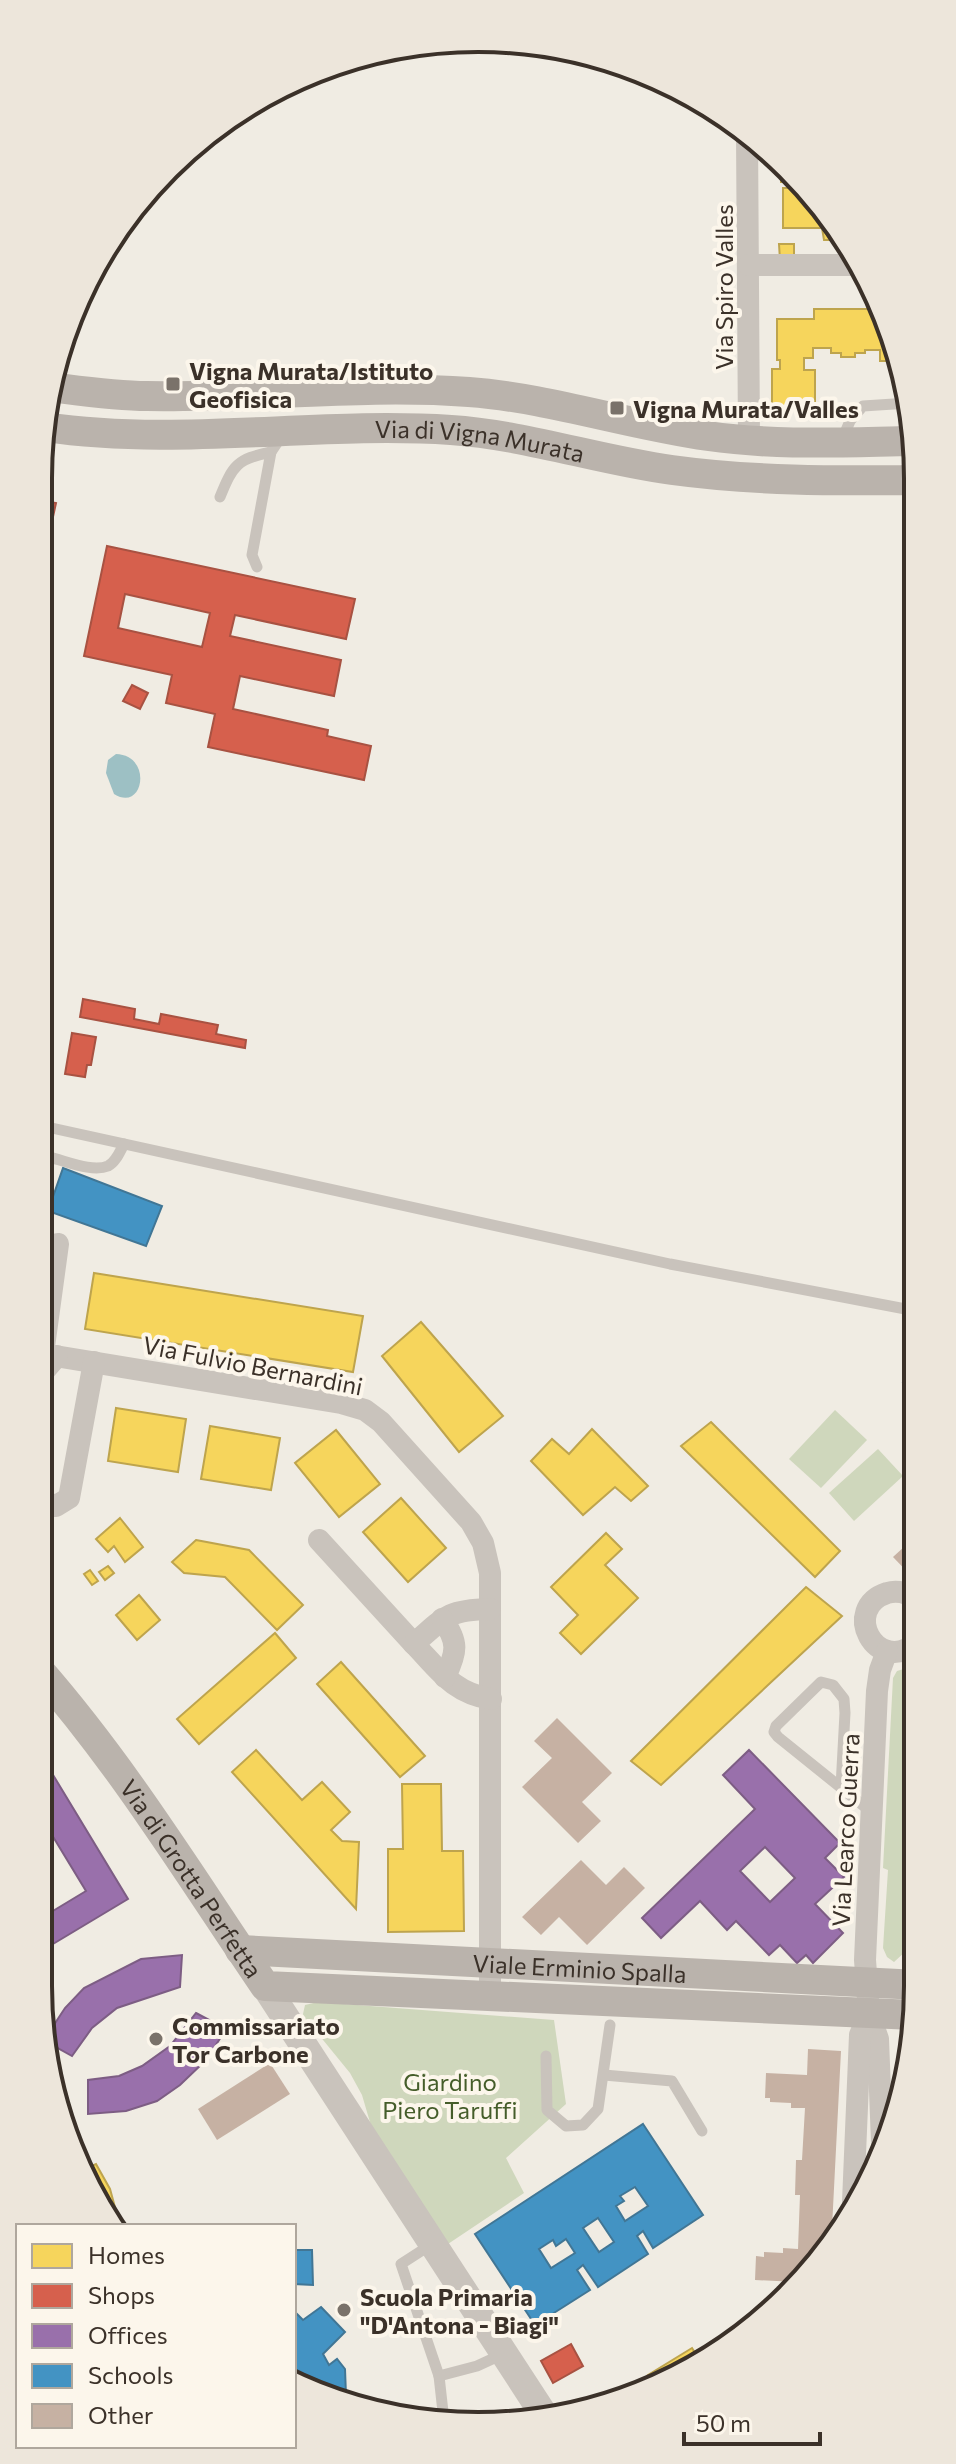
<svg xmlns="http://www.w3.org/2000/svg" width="956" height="2464" font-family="Commissioner,sans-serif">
  <rect width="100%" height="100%" fill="#f0ece3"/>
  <!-- green -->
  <g fill="#cfd7bc">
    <polygon points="835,1410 867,1440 821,1488 789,1459"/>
    <polygon points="878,1449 903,1476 854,1521 829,1493"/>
    <polygon points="914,1666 917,1666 918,1940 894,1962 887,1957 883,1948 888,1870 883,1868 893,1678 897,1671"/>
    <polygon points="318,2002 554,2020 566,2104 506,2158 524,2193 448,2244 372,2129 362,2095 350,2073 319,2035 307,2029 303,2014 305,2005"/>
  </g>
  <!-- water -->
  <path fill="#9dc0c4" d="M116 754C153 755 144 813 114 794L106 773 108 760Z"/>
  <!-- homes -->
  <g fill="#f6d55c" stroke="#bea44d" stroke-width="2">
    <polygon points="781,163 809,188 843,240 824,240 822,228 783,228 783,188 787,188 788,182 781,182"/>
    <polygon points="779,244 794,244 794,260 780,260"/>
    <polygon points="814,309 880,309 881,320 884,320 897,364 895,361 880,361 880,350 865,350 865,353 855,353 855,357 841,357 841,353 831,353 831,348 813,348 813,358 804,358 804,370 815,370 815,406 772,406 772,369 780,369 780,360 777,360 777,319 814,319"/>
    <polygon points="94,1273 363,1316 353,1372 85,1329"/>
    <polygon points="421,1322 503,1416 459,1452 382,1356"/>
    <polygon points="116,1408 186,1419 178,1472 108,1461"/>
    <polygon points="711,1422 840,1551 815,1577 681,1446"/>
    <polygon points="210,1426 280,1438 271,1490 201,1479"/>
    <polygon points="592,1429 648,1486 631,1501 615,1487 583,1515 531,1461 552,1439 569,1454"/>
    <polygon points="336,1430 380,1484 339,1517 295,1463"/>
    <polygon points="401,1498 446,1548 408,1582 363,1532"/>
    <polygon points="120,1518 143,1547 125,1562 114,1546 108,1552 96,1539"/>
    <polygon points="606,1533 622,1549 605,1565 638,1598 581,1654 560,1633 578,1615 551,1587"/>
    <polygon points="196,1540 249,1550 303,1605 277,1630 225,1577 184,1573 172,1562"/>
    <polygon points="108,1566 114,1573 105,1580 99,1572"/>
    <polygon points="90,1570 98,1581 92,1585 84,1574"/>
    <polygon points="806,1587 842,1616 661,1785 631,1761"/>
    <polygon points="139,1595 160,1620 137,1640 116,1615"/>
    <polygon points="275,1633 296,1658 199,1744 177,1719"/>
    <polygon points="341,1662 425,1756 400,1777 317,1684"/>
    <polygon points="256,1750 302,1800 322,1782 350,1812 331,1830 342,1841 359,1842 356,1909 232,1772"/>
    <polygon points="402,1784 441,1784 442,1851 463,1851 464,1931 388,1932 388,1849 403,1849"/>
    <polygon points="96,2164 110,2189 119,2222 116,2223 85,2169"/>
    <polygon points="692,2348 700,2361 652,2381 648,2375"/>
  </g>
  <!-- shops -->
  <g fill="#d6604d" stroke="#a85242" stroke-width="2" fill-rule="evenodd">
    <polygon points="38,500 56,503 38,586"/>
    <path d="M107 546 355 599 346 639 235 615 230 636 341 660 334 696 240 676 233 709 328 730 327 736 371 746 364 780 208 747 215 714 166 703 172 675 84 656ZM125 594 210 613 202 647 118 628Z"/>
    <polygon points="132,685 148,693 140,709 123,701"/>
    <polygon points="83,999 135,1009 134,1019 159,1024 161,1014 218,1025 216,1034 246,1040 245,1048 80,1017"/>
    <polygon points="72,1033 96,1037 91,1065 87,1065 85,1077 65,1074"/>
    <polygon points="571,2344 583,2366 553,2383 541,2361"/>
  </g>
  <!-- offices -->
  <g fill="#9970ab" stroke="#7d5d84" stroke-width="2" fill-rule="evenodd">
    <path d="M749 1750 840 1843 825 1858 844 1877 815 1904 843 1933 813 1963 806 1955 797 1963 780 1945 769 1955 736 1921 727 1930 700 1901 661 1938 642 1918 755 1809 723 1775ZM765 1847 795 1878 770 1902 740 1871Z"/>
    <polygon points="44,1760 128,1899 48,1947 38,1931 38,1920 86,1891 38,1812 38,1764"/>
    <polygon points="182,1955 180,1987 117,2008 92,2028 72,2056 47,2042 46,2037 65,2008 84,1988 141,1959"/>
    <polygon points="196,2013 226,2029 207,2059 180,2085 157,2101 126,2111 88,2114 88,2080 119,2076 142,2066 170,2046"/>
  </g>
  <!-- schools -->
  <g fill="#4393c3" stroke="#417695" stroke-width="2" fill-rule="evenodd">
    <polygon points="63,1168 162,1206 146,1246 48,1211"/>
    <polygon points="906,1366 916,1368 917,1385 903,1382"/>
    <path d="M643 2124 703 2215 653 2248 643 2231 637 2236 648 2254 598 2287 583 2265 577 2270 590 2290 535 2325 475 2234ZM635 2187 648 2206 625 2221 616 2206 624 2201 620 2196ZM598 2218 614 2242 599 2252 583 2228ZM566 2239 575 2253 551 2268 539 2249 553 2240 556 2246Z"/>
    <polygon points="294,2250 312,2250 313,2285 294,2284"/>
    <polygon points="321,2307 345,2332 323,2354 329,2365 337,2359 345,2369 346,2395 356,2394 356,2401 294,2379 294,2311 303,2320"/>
  </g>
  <!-- building -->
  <g fill="#c6b1a3">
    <polygon points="917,1501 917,1529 903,1514"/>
    <polygon points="917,1535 917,1582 893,1557"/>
    <polygon points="557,1718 612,1773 582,1802 601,1821 578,1843 522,1787 552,1758 534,1741"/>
    <polygon points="581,1860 606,1885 624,1867 645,1888 587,1945 559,1917 541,1935 522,1917"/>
    <rect x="903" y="1860" width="15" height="20"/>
    <polygon points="808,2049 841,2051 831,2247 827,2253 797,2282 755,2280 756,2256 764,2257 764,2252 783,2253 783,2248 798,2249 800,2195 795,2195 796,2160 802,2160 805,2108 791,2108 791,2103 770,2102 770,2098 765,2098 766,2073 807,2075"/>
    <polygon points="270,2063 290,2094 217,2140 198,2109"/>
    <polygon points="896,2083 905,2083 903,2100 894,2117"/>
  </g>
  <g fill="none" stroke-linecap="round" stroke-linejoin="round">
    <!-- service -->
    <g stroke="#c9c3bc" stroke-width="11">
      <polyline points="842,440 850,421 863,406 909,403"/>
      <path d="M220 497C233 465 237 459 271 452"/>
      <polyline points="257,567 252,555 271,452 281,437"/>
      <polyline points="38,1125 670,1264 916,1311"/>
      <path d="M38 1179 48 1157C64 1160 92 1173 108 1166 116 1162 120 1151 124 1144"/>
      <polyline points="841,1787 845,1713 844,1699 833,1685 821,1682 776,1726 774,1732 778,1737 870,1811"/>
      <polyline points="546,2056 547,2110 566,2126 583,2125 598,2109 610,2025"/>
      <polyline points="604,2075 672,2081 702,2131"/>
      <polyline points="432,2244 401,2264 439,2376 444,2421"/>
      <polyline points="439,2376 477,2366 503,2354"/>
    </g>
    <!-- minor -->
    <g stroke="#c9c3bc" stroke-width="22">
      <polyline points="747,133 749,439"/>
      <polyline points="749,265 861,265"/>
      <polyline points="58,1244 43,1354 341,1403 365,1410 381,1422 471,1522 483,1543 490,1573 490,1996"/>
      <polyline points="38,1378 57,1356"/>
      <polyline points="38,1494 47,1503 56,1506 69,1498 94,1362"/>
      <polyline points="319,1540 414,1644"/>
      <path d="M917 1601C909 1593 898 1590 887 1593 841 1608 875 1676 917 1643"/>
      <path d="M490 1609C448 1610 445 1616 414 1644 439 1670 453 1693 491 1699"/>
      <path d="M442 1619C459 1642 457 1652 445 1677"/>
      <polyline points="882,2143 878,2039 869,2013 865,1960 877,1691 880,1670 887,1651"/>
      <polyline points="853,2202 860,2035 869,2013"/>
    </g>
    <!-- tertiary -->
    <polyline stroke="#c9c3bc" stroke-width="28" points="265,1986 546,2418"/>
    <!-- secondary -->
    <g stroke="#bab3ac" stroke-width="30">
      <path d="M50 387C82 391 115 396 147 396 254 398 362 384 469 392 549 398 628 425 708 436 776 446 846 442 914 441"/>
      <path id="s1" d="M45 427C180 447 316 421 451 430 526 435 598 460 672 470 752 481 834 481 914 480"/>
      <path id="s2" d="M38 1669C124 1767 192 1879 265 1986L914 2015"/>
      <path id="s3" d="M240 1950 918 1985"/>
    </g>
  </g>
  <!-- markers -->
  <g fill="#7a726a" stroke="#fcf6eb" stroke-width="3">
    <rect x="165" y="376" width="16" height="16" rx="4"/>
    <rect x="609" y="400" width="16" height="16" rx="4"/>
    <circle cx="156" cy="2039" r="8"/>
    <circle cx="344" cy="2310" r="8"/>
  </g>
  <g text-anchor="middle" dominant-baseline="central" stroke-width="8" stroke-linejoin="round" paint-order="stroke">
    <!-- street labels -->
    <g font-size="24" fill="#3b3129" stroke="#fcf6eb">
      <text transform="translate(723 287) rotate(-90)">Via Spiro Valles</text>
      <text stroke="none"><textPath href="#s1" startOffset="436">Via di Vigna Murata</textPath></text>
      <text transform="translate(253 1365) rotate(11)">Via Fulvio Bernardini</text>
      <text transform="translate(845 1830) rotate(-87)">Via Learco Guerra</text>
      <text stroke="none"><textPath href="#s2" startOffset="260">Via di Grotta Perfetta</textPath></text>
      <text stroke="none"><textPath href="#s3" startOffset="340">Viale Erminio Spalla</textPath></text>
    </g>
    <!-- poi labels -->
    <g font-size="24" font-weight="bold" fill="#3b3129" stroke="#fcf6eb" text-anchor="start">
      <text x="189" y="370">Vigna Murata/Istituto<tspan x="189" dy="28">Geofisica</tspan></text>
      <text x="633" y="408">Vigna Murata/Valles</text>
      <text x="172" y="2025">Commissariato<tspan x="172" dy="28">Tor Carbone</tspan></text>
      <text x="360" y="2296">Scuola Primaria<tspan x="360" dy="28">"D'Antona - Biagi"</tspan></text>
    </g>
    <!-- park labels -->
    <g font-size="24" fill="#455d2a" stroke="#fcf6eb">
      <text x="450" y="2081">Giardino<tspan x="450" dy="28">Piero Taruffi</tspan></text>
    </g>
  </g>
  <!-- crop -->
  <path d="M0 0H956V2464H0ZM478 52H478A426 426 0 0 1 904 478V1986A426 426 0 0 1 478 2412H478A426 426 0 0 1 52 1986V478A426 426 0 0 1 478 52Z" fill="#ede6db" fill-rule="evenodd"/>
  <path fill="none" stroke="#3b3129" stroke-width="4" d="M478 52H478A426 426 0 0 1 904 478V1986A426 426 0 0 1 478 2412H478A426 426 0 0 1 52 1986V478A426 426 0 0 1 478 52Z"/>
  <!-- legend -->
  <rect x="16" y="2224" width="280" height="224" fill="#fcf6eb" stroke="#afa79d" stroke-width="2"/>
  <rect x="32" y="2244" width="40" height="24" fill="#f6d55c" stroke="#afa79d" stroke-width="2"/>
  <text x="88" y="2264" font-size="24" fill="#3b3129">Homes</text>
  <rect x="32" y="2284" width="40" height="24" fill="#d6604d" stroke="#afa79d" stroke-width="2"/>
  <text x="88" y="2304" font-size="24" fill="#3b3129">Shops</text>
  <rect x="32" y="2324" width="40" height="24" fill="#9970ab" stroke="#afa79d" stroke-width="2"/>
  <text x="88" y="2344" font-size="24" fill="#3b3129">Offices</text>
  <rect x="32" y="2364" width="40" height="24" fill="#4393c3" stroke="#afa79d" stroke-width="2"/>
  <text x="88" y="2384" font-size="24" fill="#3b3129">Schools</text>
  <rect x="32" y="2404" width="40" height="24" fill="#c6b1a3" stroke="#afa79d" stroke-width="2"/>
  <text x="88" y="2424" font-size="24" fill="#3b3129">Other</text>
  <!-- scale -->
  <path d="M684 2432v12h136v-12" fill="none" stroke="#3b3129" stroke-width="4"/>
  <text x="696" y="2432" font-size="24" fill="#3b3129" stroke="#fcf6eb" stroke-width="6" paint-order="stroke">50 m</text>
</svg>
